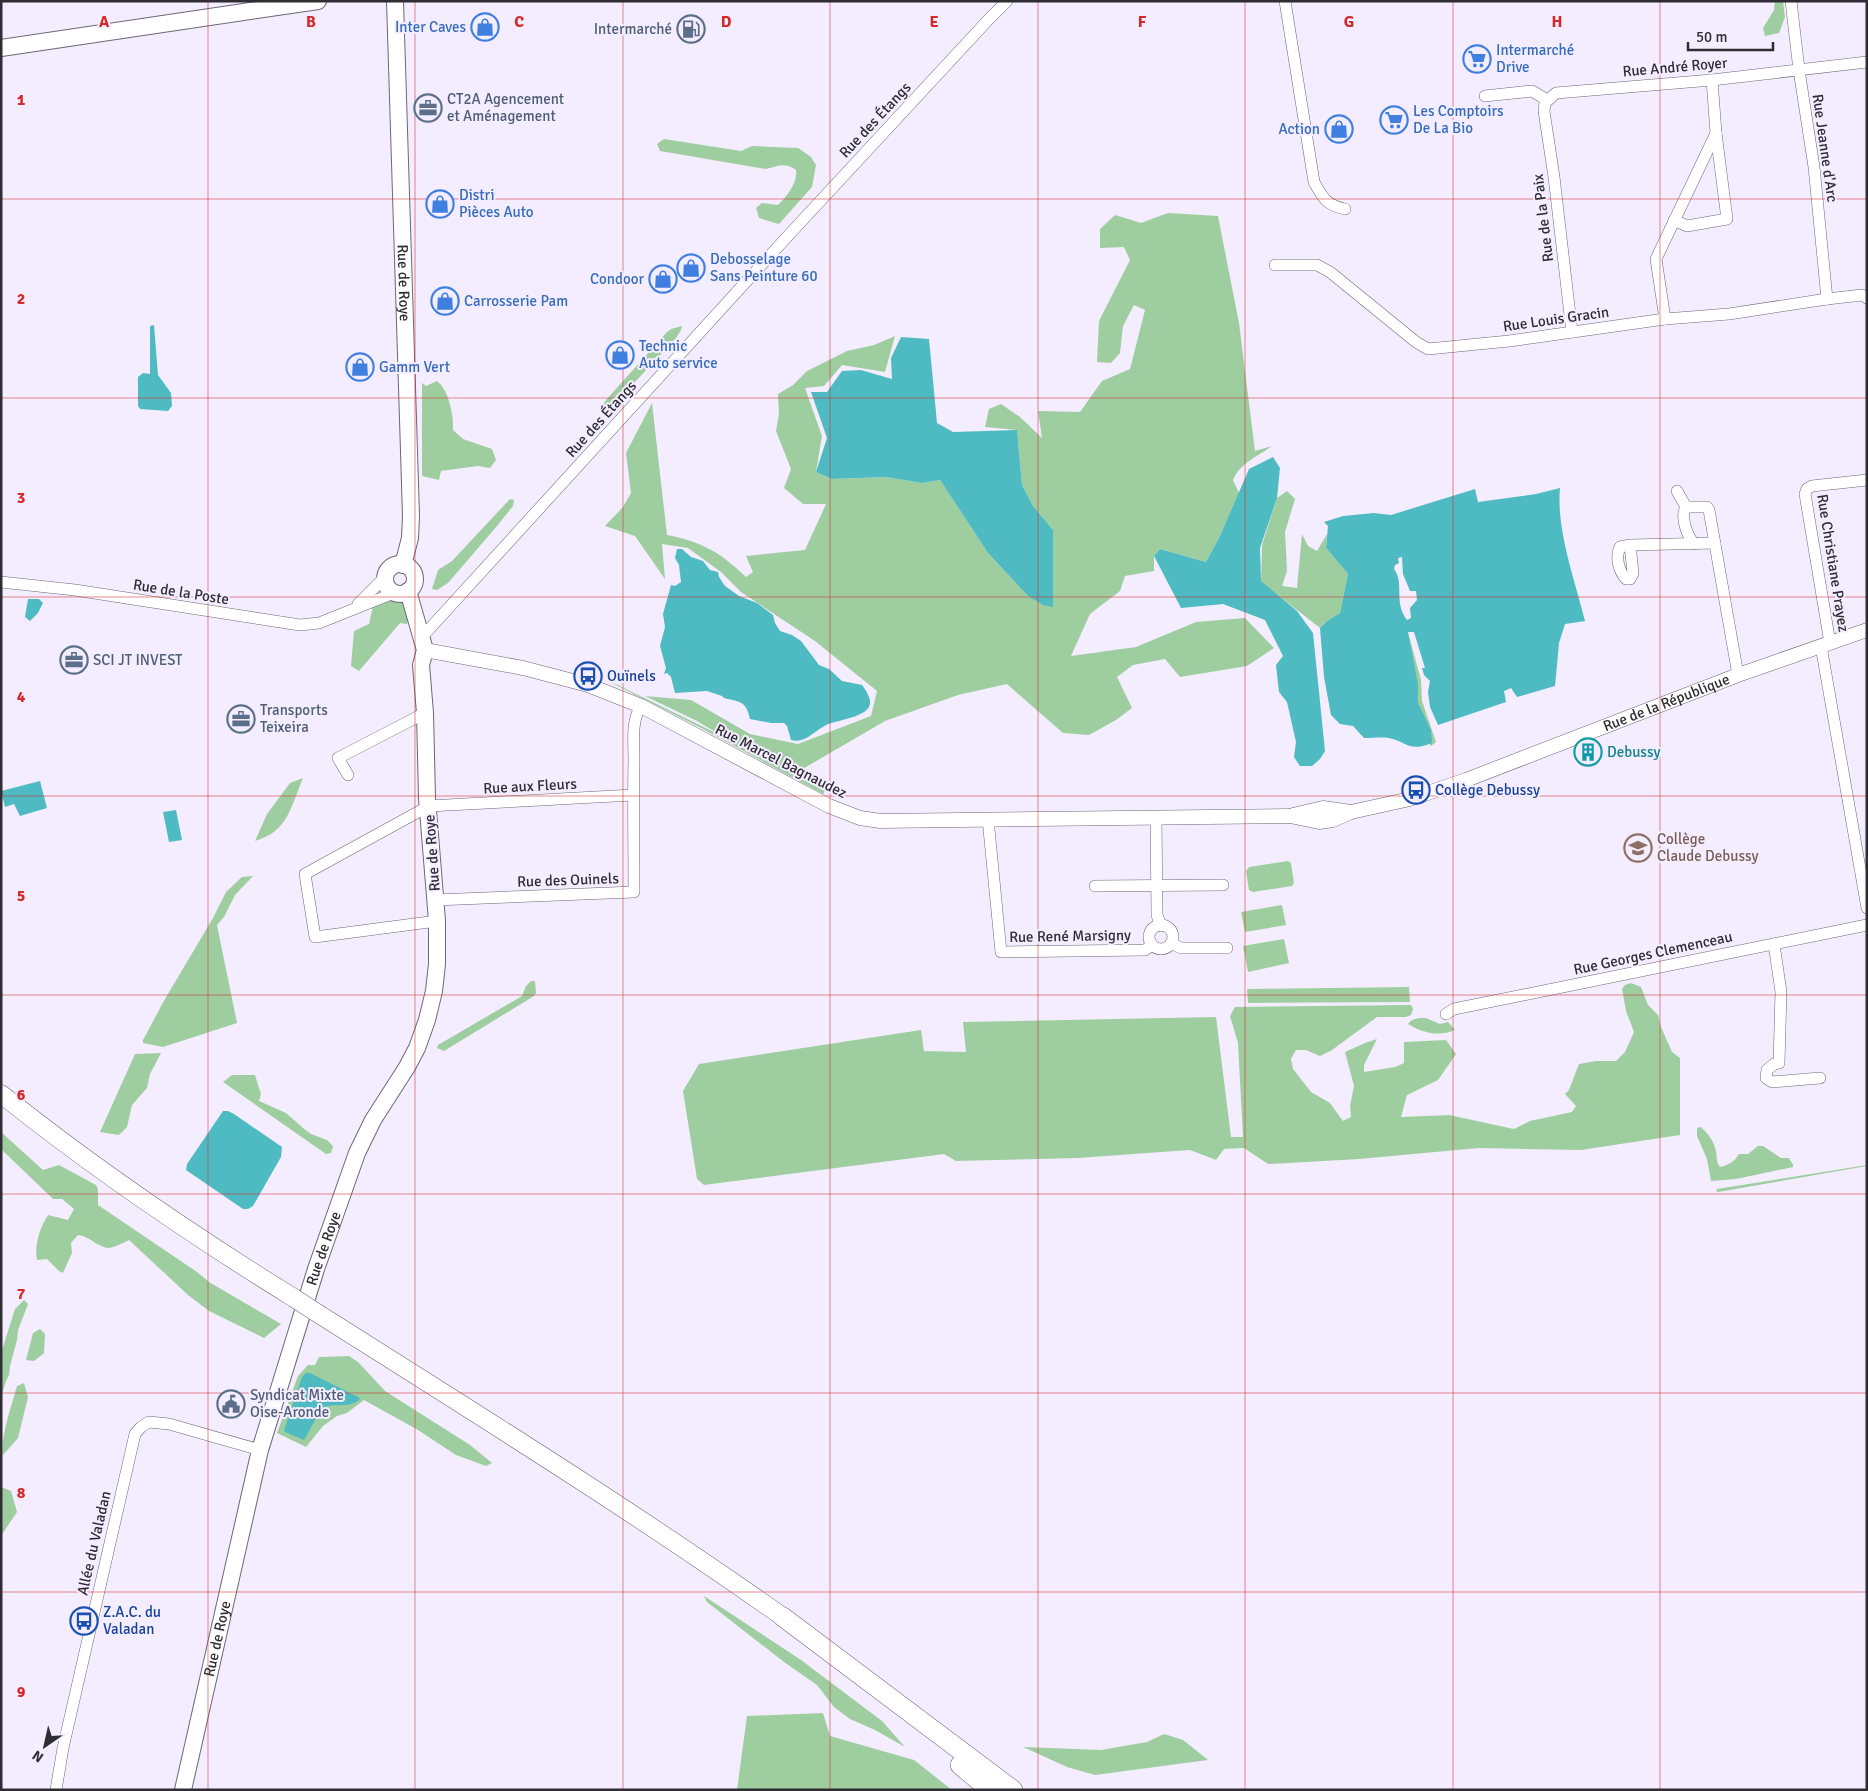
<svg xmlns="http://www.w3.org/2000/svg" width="1868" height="1791" font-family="Signika,sans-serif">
  <rect width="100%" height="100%" fill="#f4edff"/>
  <!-- green -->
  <g fill="#9ece9f">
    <polygon points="1775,1 1783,1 1785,17 1779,33 1765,36 1763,28 1774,10"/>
    <path d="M664 139 741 151 752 146 798 148 811 157 816 165 812 187 779 224 759 218 756 208 762 203 778 205C786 197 798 183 796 170 785 162 778 166 766 169L660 151 657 144Z"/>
    <path d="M1168 213 1218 216 1239 323 1255 451 1272 446C1258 456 1240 463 1233 480L1239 493 1220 536 1206 562 1160 549 1154 556V571L1125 576 1120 591 1090 614 1071 656 1136 647 1196 622 1245 618 1274 648 1247 666 1180 677 1165 659 1133 665 1117 677 1132 708 1116 720 1089 735 1063 733 1007 684 958 695 885 721 794 774 825 791 823 794 701 728 612 683 618 685 724 737 697 721 645 696 691 700 750 734 798 744 871 716 877 691 815 641 741 592 721 572 688 548 662 544 665 579 635 536 605 526 623 507 631 493 626 453 652 403 667 535C702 542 720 552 746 577L753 572 746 556 805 550 826 504H803L784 488 791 469 776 431 779 413 778 394 793 385 807 371 847 351 874 345 895 336 885 372 842 365 824 386 805 388 822 436 816 472 832 479 886 477 922 483 940 480 988 553 1027 595 1053 530 1033 506 1022 485 1017 430 985 427 989 409 1001 404 1020 417 1042 438 1038 411 1080 412 1102 381 1130 369 1145 310 1134 305 1123 326 1120 353 1111 363 1097 362 1099 321 1130 260 1124 247 1100 248V229L1115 215 1141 223Z"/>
    <polygon points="682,326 681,330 676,338 607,412 603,415 601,409 606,400 667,332 671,329"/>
    <path d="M437 381C449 390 454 416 453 430L463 439 492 449 496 460 490 468 478 466 441 471 439 480 422 476V383L426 386Z"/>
    <polygon points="1287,491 1295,499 1285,532 1287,571 1282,586 1297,588 1302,534 1308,546 1317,551 1327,534 1326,548 1348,574 1340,613 1327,621 1320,628 1261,582 1262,545 1277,498"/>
    <polygon points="510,499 514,500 513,506 497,526 448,583 437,590 432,589 438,570 452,561"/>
    <polygon points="395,598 404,603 409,617 407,624 400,623 359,671 351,666 354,631 369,624 373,606"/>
    <polygon points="1408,632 1421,680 1422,701 1436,742 1431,746 1427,741 1415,702"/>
    <path d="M303 778C291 806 288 832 255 841L267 814 290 783Z"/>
    <polygon points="1288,861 1291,863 1294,883 1292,886 1253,892 1249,890 1246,871 1249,867"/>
    <polygon points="253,876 235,895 224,917 217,925 237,1023 163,1047 143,1043 143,1040 165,999 213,918 226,892 242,877"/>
    <polygon points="1282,905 1286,925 1245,932 1241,912"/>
    <polygon points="1284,939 1289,963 1248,972 1243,946"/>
    <polygon points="531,981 535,981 536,993 534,996 444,1051 437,1048 438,1045 522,996 526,986"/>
    <polygon points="1631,983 1641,987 1648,1005 1658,1015 1661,1027 1672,1052 1680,1058 1680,1135 1581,1150 1479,1148 1359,1159 1268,1164 1244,1148 1224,1149 1216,1160 1190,1150 1078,1158 956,1161 944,1154 704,1185 697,1179 683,1091 699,1064 921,1030 924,1051 966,1052 963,1022 1216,1017 1231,1137 1243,1137 1238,1043 1230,1016 1235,1007 1411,1005 1413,1009 1411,1015 1406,1017 1377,1017 1332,1050 1320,1056 1306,1050 1296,1050 1291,1059 1293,1069 1311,1092 1330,1103 1343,1121 1351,1117 1350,1106 1354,1086 1345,1052 1365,1043 1377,1039 1364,1065 1364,1072 1395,1067 1404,1063 1404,1042 1446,1040 1456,1054 1438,1080 1407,1095 1401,1117 1449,1115 1514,1129 1530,1121 1572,1112 1576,1106 1565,1094 1569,1090 1579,1064 1596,1061 1616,1061 1625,1052 1634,1032 1626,1011 1622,989 1625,985"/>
    <polygon points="1409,987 1410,1002 1248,1003 1247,989"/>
    <path d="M1426 1018 1440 1024 1448 1022 1455 1030C1440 1037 1422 1033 1408 1024 1412 1018 1419 1018 1426 1018Z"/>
    <polygon points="161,1053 150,1074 147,1088 132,1105 127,1127 119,1135 100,1132 135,1054"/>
    <polygon points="232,1075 255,1075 261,1094 259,1101 286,1113 303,1128 311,1134 327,1140 333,1146 331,1153 326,1154 223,1082"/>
    <path d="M1700 1127C1708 1132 1714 1142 1716 1151 1717 1158 1716 1161 1720 1167 1729 1165 1734 1162 1739 1154H1748L1758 1146H1763L1781 1158H1789L1793 1165V1167L1736 1179 1711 1181 1707 1159 1697 1136V1128Z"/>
    <path d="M1 1132 43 1170 59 1165 96 1185 98 1189V1205L197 1272 209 1282 281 1324 264 1338 209 1311 188 1295 129 1240C123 1243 115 1247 109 1248 99 1248 89 1236 78 1235L71 1243 72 1253 63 1273 59 1271 47 1259 37 1260C34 1246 40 1227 48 1215L68 1220 74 1209 62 1199H53L1 1149Z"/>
    <polygon points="1867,1165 1867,1166 1718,1192 1716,1191 1717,1189"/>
    <polygon points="24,1300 28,1304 18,1330 17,1340 10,1366 9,1375 6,1381 1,1397 1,1353 15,1309"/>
    <polygon points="40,1329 45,1334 44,1353 34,1361 26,1360 33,1333"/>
    <polygon points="349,1356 358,1362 385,1391 470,1445 492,1463 486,1466 456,1455 418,1430 364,1400 347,1413 337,1416 323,1426 306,1447 277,1433 298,1376 308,1365 315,1365 319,1357"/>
    <path d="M24 1383 28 1397 18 1438 3 1455C0 1439 12 1404 17 1386Z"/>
    <polygon points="1,1487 11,1491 17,1512 1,1536"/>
    <polygon points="704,1596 801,1660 882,1721 905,1747 875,1730 850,1719 834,1707 817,1685 784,1662 707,1602"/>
    <polygon points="823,1713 830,1736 914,1760 952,1790 737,1790 747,1716"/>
    <polygon points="1164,1734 1183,1740 1208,1760 1095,1775 1067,1767 1023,1747 1101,1750 1147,1742"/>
  </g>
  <!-- water -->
  <g fill="#4ebac2" fill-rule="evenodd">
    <polygon points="154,325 158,375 171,393 172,406 168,411 140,409 138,406 138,377 143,373 150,374 150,326"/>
    <polygon points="901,337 929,339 937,423 953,432 1017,430 1022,485 1033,506 1053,530 1053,607 1043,605 1027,595 988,553 940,480 922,483 886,477 832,479 816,472 827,438 811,392 827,392 842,371 861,370 892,379 891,358"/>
    <polygon points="1273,457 1280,468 1277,498 1260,548 1261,581 1297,611 1313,633 1325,751 1320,759 1312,766 1300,766 1294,757 1296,742 1287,702 1279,692 1276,665 1283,656 1265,620 1223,604 1181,608 1154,556 1160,549 1206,562 1220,536 1249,469"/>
    <path d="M1560 488C1556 530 1575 580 1585 621L1565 624 1559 643 1555 686 1517 697 1511 688 1504 691 1506 702 1438 725 1430 707 1428 692 1430 681 1424 675 1422 668H1425L1414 632H1408L1418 685V703L1431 730 1432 743C1409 752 1409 743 1389 738 1382 737 1372 738 1364 738L1353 726 1340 724 1331 715 1324 677 1320 628 1327 621 1340 613 1348 574 1326 548 1328 526 1324 522 1343 516 1374 513 1391 515 1475 489 1478 502 1536 494ZM1402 557 1403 574 1410 591H1416L1417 600 1410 608 1411 618 1407 620C1393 601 1405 584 1394 569L1395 565 1399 563 1398 558Z"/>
    <path d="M677 549H682L691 557 703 561 710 570 718 572 719 577 725 586 739 596 757 603 773 615 775 623 780 631 792 635 801 641 819 665 829 669 842 681 862 685C865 689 871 698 870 703 870 717 836 720 826 725 814 731 805 744 791 740L787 726 784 723H771L750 719C746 700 739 702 724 698L722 696 707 691 675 693 671 677 667 673 664 674 666 668 660 646 665 627 663 614 671 585 675 586 681 582 679 565 675 558Z"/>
    <polygon points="28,599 39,599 43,603 38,613 30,621 25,617"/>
    <polygon points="40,781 47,808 20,816 14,804 5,807 1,791"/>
    <polygon points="176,810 182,840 169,842 163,812"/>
    <polygon points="223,1111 228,1111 234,1114 282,1147 281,1157 253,1206 248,1209 243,1209 186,1170 187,1164"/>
    <path d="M306 1373H310L360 1398 359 1400C347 1409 336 1402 322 1408L304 1440 285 1432 284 1430 302 1377Z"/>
  </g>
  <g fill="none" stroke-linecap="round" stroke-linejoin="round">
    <!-- minor casing -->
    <g stroke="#6c6675" stroke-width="12">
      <g id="minor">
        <path d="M1285 1 1314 182C1323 198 1326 205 1345 209"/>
        <polyline points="1791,1 1799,70 1814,167 1827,299"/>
        <polyline points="1485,96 1532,91 1547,100"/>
        <polyline points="1674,220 1687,226 1727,219 1716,133 1712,80"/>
        <polyline points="1275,265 1317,265 1330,272 1416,342 1428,349 1509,341 1665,319 1729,314 1827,299 1862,295 1867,298"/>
        <polyline points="1665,319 1656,259 1716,133"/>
        <polyline points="1572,332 1554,177 1544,111 1545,103 1556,93 1712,80 1867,62"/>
        <polyline points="1677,491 1686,507 1707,507 1709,510 1738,675"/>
        <path d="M1686 507C1680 517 1687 535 1694 544"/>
        <path d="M1630 545 1633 573 1630 579H1626C1619 571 1615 558 1620 547L1630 545 1715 543"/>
        <polyline points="1,582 75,590 300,625 319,623 394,593"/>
        <polyline points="358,604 385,577"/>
        <polyline points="422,637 786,238 989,19 1007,1"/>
        <polyline points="1830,643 1805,494 1807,489 1812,486 1867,480"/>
        <polyline points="1821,646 1867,908"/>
        <polyline points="348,775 338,758 425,713"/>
        <polyline points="1156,817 1157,915 1161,926"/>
        <polyline points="988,819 1001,952 1145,950 1152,945"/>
        <polyline points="1095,886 1223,885"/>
        <path d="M435 900 634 892C634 848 633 804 634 760 634 742 631 721 641 706"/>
        <polyline points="437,921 315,937 305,874 429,806 633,795"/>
        <circle cx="1161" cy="937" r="12"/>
        <polyline points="1171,943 1181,948 1227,948"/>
        <polyline points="1774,944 1781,992 1779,1063 1774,1064 1767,1070 1766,1078 1772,1082 1820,1078"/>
        <polyline points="1446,1014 1454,1009 1867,925"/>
        <polyline points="56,1790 63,1748 135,1434 141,1427 149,1422 169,1424 260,1450"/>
      </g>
    </g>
    <!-- tertiary casing -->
    <g stroke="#6c6675" stroke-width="15">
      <g id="tertiary">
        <path id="s1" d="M425 650 523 668 588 685 641 706 829 806 860 818 880 821 1290 816 1319 822 1333 820 1351 812 1410 799 1466 780 1738 675 1867 630"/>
        <polyline points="1293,815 1323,808 1351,812"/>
      </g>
    </g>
    <!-- secondary casing -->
    <g stroke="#6c6675" stroke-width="18">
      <g id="secondary">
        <path id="s2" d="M395 1 411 516 410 538 403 565"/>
        <polyline points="1,48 318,1"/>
        <circle cx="400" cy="579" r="15"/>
        <path id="s3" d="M183 1790 260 1450 316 1269 357 1153 373 1120 407 1067 417 1048 427 1020 434 991 437 964V921L427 798 425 713 421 665 425 650 408 591"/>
      </g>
    </g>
    <!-- primary casing -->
    <g stroke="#6c6675" stroke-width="19">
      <g id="primary">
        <path d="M1 1094C95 1169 192 1235 294 1298"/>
        <path d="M314 1311C472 1411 630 1509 783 1617"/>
      </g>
    </g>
    <!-- trunk casing -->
    <g stroke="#6c6675" stroke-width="20">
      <g id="trunk">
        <polyline points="783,1617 1013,1790"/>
        <polyline points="960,1765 990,1790"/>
      </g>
    </g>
    <!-- minor -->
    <use href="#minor" stroke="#fff" stroke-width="11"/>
    <!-- tertiary -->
    <use href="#tertiary" stroke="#fff" stroke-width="14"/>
    <!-- secondary -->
    <use href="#secondary" stroke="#fff" stroke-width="16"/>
    <!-- primary -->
    <use href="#primary" stroke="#fff" stroke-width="18"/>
    <!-- trunk -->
    <use href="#trunk" stroke="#fff" stroke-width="19"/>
    <!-- primary-bridge casing -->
    <g stroke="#6c6675" stroke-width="19" stroke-linecap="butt">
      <polyline id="primary-bridge" points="294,1298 314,1311"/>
    </g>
    <!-- primary-bridge -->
    <use href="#primary-bridge" stroke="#fff" stroke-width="18"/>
  </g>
  <!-- grid -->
  <path fill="none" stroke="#d62828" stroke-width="1" stroke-opacity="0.55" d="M208 1V1790M415 1V1790M623 1V1790M830 1V1790M1038 1V1790M1245 1V1790M1453 1V1790M1660 1V1790M1 199H1867M1 398H1867M1 597H1867M1 796H1867M1 995H1867M1 1194H1867M1 1393H1867M1 1592H1867"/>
  <!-- icons -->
  <defs>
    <g id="shop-ring" transform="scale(1.4375)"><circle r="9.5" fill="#f4edff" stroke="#3f7fe0" stroke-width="1.5"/><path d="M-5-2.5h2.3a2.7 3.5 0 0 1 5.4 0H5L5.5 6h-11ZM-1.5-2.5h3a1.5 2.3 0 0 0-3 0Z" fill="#3f7fe0"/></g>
    <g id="fuel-ring" transform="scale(1.4375)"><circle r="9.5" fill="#f4edff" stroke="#5c6f8a" stroke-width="1.5"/><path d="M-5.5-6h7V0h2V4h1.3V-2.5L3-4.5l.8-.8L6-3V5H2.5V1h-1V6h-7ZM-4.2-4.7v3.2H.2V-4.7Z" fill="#5c6f8a"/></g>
    <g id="supermarket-ring" transform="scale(1.4375)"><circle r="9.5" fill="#f4edff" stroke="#3f7fe0" stroke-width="1.5"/><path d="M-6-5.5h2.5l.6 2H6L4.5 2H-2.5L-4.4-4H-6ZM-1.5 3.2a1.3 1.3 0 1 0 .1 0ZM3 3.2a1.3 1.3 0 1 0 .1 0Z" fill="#3f7fe0"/></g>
    <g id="office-ring" transform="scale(1.4375)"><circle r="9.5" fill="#f4edff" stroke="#5c6f8a" stroke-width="1.5"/><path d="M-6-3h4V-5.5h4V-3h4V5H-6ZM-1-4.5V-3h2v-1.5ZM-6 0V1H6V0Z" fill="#5c6f8a"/></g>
    <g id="bus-ring" transform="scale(1.4375)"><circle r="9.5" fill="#f4edff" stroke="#1a4fb4" stroke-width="1.5"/><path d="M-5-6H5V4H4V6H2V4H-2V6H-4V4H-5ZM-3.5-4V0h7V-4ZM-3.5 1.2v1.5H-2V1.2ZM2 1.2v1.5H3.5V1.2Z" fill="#1a4fb4"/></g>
    <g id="building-ring" transform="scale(1.4375)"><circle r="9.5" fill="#f4edff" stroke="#0f9aa8" stroke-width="1.5"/><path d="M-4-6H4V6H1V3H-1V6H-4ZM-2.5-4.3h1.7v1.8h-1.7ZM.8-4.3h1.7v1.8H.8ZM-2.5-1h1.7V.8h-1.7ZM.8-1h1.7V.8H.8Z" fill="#0f9aa8"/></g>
    <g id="school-ring" transform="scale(1.4375)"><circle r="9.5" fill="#f4edff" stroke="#8d6e63" stroke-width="1.5"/><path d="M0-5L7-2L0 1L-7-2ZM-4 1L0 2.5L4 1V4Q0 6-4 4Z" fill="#8d6e63"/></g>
    <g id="civic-ring" transform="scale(1.4375)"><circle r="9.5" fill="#f4edff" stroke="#5c6f8a" stroke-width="1.5"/><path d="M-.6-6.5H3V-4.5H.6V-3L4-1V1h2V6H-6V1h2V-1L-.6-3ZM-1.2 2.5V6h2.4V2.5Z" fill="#5c6f8a"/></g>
  </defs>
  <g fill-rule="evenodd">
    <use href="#shop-ring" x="485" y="27"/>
    <use href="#fuel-ring" x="691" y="29"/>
    <use href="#supermarket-ring" x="1477" y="59"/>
    <use href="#office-ring" x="428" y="108"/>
    <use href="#supermarket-ring" x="1394" y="120"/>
    <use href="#shop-ring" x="1339" y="129"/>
    <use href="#shop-ring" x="440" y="204"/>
    <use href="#shop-ring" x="691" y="268"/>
    <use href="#shop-ring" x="663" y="279"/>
    <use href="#shop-ring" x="445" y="301"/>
    <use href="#shop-ring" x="620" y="355"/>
    <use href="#shop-ring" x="360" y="367"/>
    <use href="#office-ring" x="74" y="660"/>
    <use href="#bus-ring" x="588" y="676"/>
    <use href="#office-ring" x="241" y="719"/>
    <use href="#building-ring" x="1588" y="752"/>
    <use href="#bus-ring" x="1416" y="790"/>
    <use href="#school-ring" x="1638" y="848"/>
    <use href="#civic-ring" x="231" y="1404"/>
    <use href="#bus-ring" x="84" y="1621"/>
  </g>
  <g text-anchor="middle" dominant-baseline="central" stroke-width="4" stroke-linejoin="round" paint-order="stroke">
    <!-- shop labels -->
    <g font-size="15" fill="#366cbe" stroke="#f4edff" text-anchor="start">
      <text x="466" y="27" text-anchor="end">Inter Caves</text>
      <text x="1496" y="50">Intermarché<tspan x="1496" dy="17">Drive</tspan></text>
      <text x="1413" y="111">Les Comptoirs<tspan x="1413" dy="17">De La Bio</tspan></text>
      <text x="1320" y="129" text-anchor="end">Action</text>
      <text x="459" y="195">Distri<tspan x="459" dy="17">Pièces Auto</tspan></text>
      <text x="710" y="259">Debosselage<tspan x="710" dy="17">Sans Peinture 60</tspan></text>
      <text x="644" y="279" text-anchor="end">Condoor</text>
      <text x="464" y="301">Carrosserie Pam</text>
      <text x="639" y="346">Technic<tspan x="639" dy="17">Auto service</tspan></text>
      <text x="379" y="367">Gamm Vert</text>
    </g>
    <!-- service labels -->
    <g font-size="15" fill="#4e5e75" stroke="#f4edff" text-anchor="start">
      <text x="672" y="29" text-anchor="end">Intermarché</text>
      <text x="447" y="99">CT2A Agencement<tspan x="447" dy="17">et Aménagement</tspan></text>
      <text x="93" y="660">SCI JT INVEST</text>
      <text x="260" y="710">Transports<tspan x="260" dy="17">Teixeira</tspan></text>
      <text x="250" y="1395">Syndicat Mixte<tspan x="250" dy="17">Oise-Aronde</tspan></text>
    </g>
    <!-- street labels -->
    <g font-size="15" fill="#2f2c33" stroke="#f4edff">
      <text transform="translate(1675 67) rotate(-5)">Rue André Royer</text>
      <text transform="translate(875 120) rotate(-47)">Rue des Étangs</text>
      <text transform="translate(1825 148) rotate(82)">Rue Jeanne d'Arc</text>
      <text transform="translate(1543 218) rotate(-97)">Rue de la Paix</text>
      <text stroke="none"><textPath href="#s2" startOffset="282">Rue de Roye</textPath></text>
      <text transform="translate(1556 319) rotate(-8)">Rue Louis Gracin</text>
      <text transform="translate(601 419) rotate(-48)">Rue des Étangs</text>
      <text transform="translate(1833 563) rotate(81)">Rue Christiane Prayez</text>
      <text transform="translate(181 592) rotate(9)">Rue de la Poste</text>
      <text stroke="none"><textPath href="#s1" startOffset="1298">Rue de la République</textPath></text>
      <text transform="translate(781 761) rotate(27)">Rue Marcel Bagnaudez</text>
      <text transform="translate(530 786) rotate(-3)">Rue aux Fleurs</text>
      <text transform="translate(432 853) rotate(-94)">Rue de Roye</text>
      <text transform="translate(568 880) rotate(-2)">Rue des Ouinels</text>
      <text transform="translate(1070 936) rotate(-1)">Rue René Marsigny</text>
      <text transform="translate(1653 953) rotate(-12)">Rue Georges Clemenceau</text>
      <text stroke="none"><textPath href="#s3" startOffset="560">Rue de Roye</textPath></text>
      <text transform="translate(94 1543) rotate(-77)">Allée du Valadan</text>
      <text stroke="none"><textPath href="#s3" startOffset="155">Rue de Roye</textPath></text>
    </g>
    <!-- transit labels -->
    <g font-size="15" fill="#164399" stroke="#f4edff" text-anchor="start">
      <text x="607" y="676">Ouïnels</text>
      <text x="1435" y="790">Collège Debussy</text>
      <text x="103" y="1612">Z.A.C. du<tspan x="103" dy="17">Valadan</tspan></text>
    </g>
    <!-- culture labels -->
    <g font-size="15" fill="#0d838f" stroke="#f4edff" text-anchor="start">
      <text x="1607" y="752">Debussy</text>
    </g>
    <!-- education labels -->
    <g font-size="15" fill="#785e54" stroke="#f4edff" text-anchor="start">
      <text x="1657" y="839">Collège<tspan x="1657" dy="17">Claude Debussy</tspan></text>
    </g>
  </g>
  <g font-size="16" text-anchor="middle" font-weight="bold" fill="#d62828" stroke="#f4edff" stroke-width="4" stroke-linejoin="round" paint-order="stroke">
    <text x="104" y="27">A</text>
    <text x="311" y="27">B</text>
    <text x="519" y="27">C</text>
    <text x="726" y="27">D</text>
    <text x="934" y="27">E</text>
    <text x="1142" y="27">F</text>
    <text x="1349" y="27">G</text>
    <text x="1557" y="27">H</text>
    <text x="21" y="105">1</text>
    <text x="21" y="304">2</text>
    <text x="21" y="503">3</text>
    <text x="21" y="702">4</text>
    <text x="21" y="901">5</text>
    <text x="21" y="1100">6</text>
    <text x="21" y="1299">7</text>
    <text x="21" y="1498">8</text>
    <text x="21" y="1697">9</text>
  </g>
  <!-- border -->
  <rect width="1868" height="1791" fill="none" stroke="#2f2c33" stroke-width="5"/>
  <!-- north arrow -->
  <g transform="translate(45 1746) rotate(214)" stroke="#f4edff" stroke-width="4" paint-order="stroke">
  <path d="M0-4L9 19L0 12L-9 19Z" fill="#2f2c33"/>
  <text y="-8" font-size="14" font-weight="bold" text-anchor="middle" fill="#2f2c33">N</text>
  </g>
  <!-- scale -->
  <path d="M1688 42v8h85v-8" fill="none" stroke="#2f2c33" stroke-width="2.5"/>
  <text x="1696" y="42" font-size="15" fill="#2f2c33" stroke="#f4edff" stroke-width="4" paint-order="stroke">50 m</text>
</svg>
